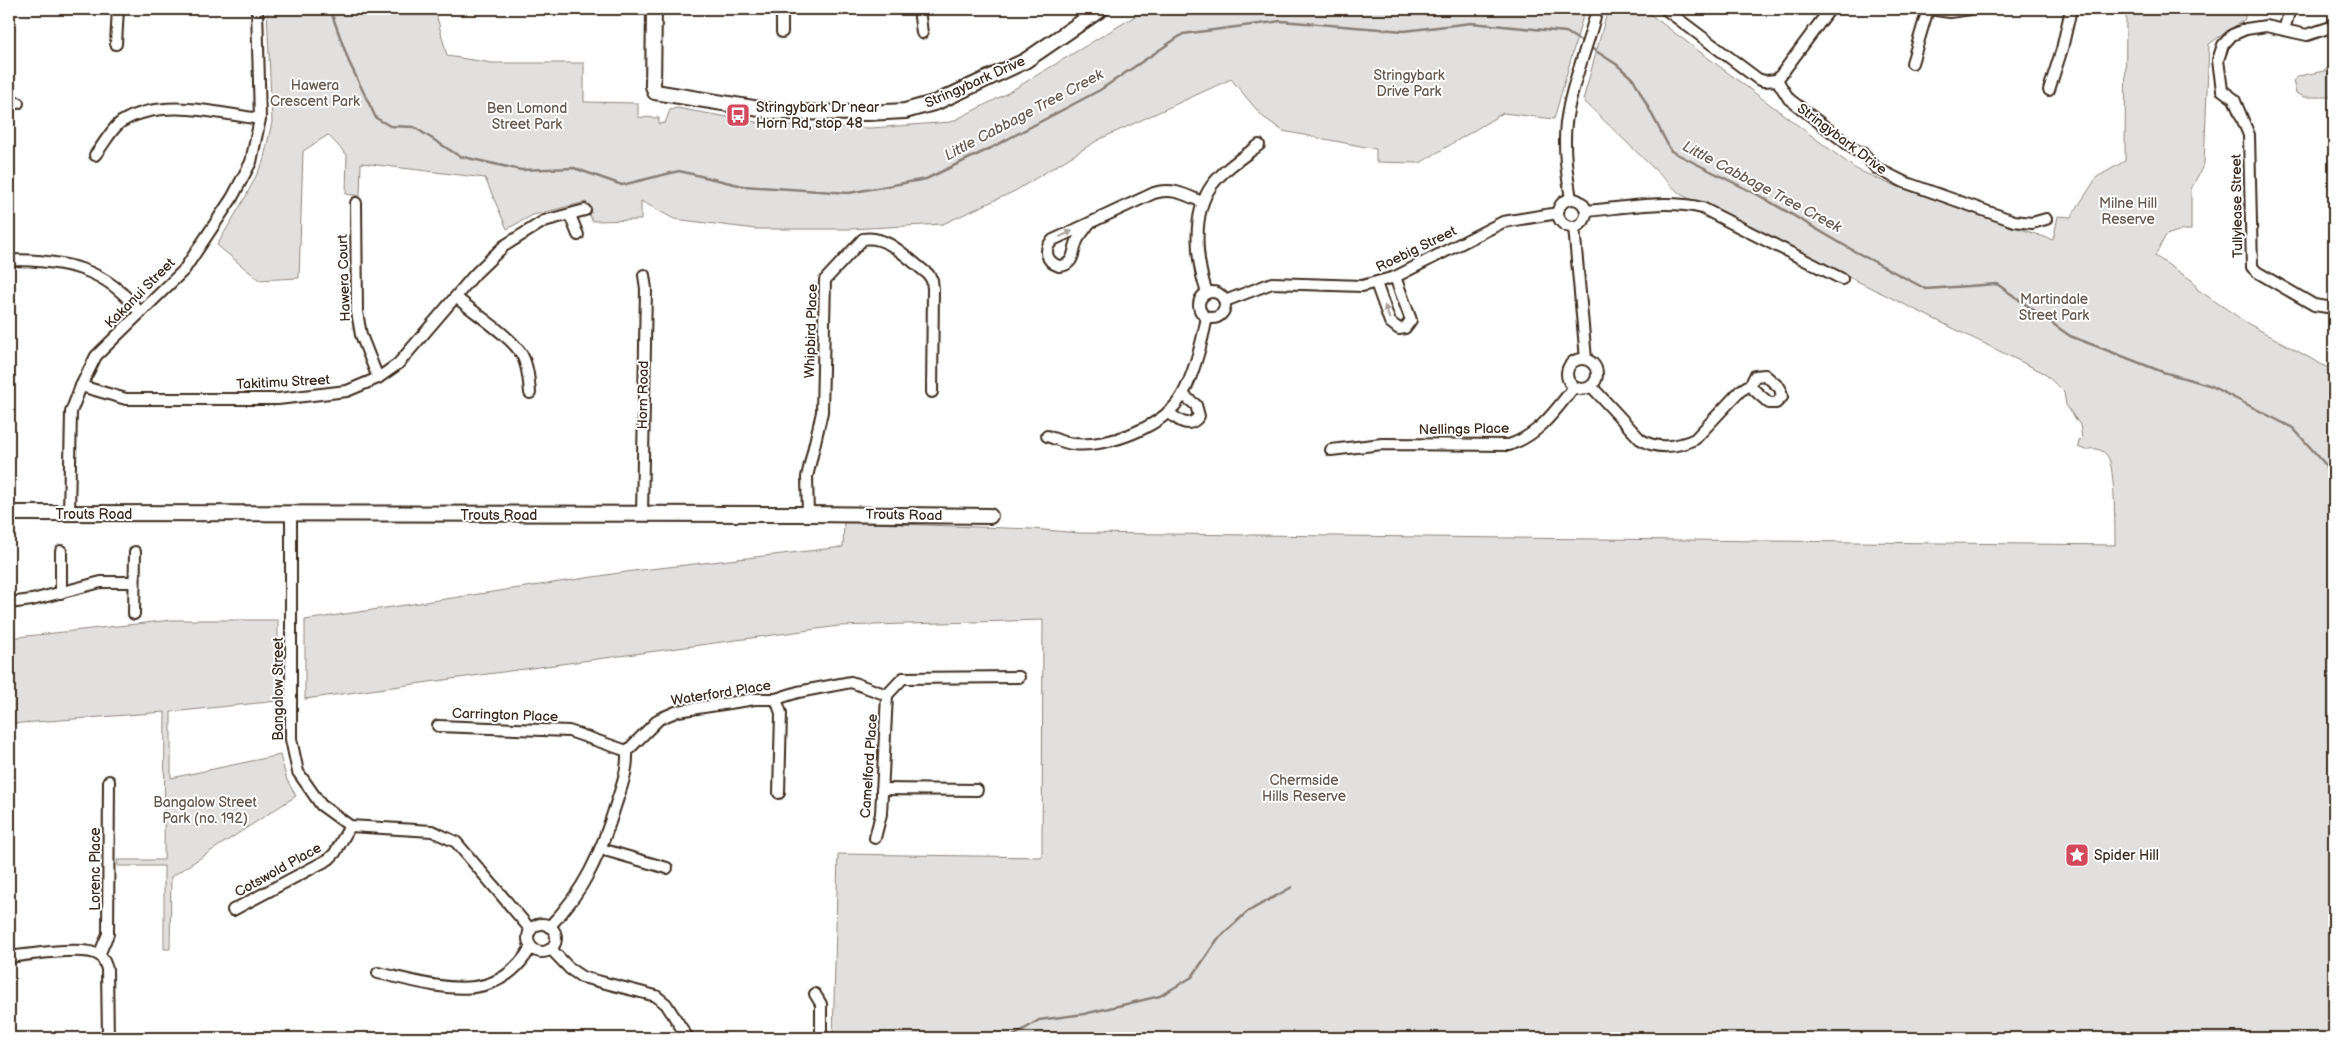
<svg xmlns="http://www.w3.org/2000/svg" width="2343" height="1047" font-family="'Balsamiq Sans',sans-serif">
  <rect width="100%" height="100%" fill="#fff"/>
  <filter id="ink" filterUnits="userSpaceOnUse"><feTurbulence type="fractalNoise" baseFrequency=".02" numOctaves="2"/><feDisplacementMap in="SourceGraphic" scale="10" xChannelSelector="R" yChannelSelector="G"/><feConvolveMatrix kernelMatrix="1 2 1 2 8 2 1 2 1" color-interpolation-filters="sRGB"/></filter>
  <g filter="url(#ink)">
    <!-- green -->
    <g fill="#e2e0de" stroke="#8e857e">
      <polygon points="267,9 435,9 447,56 492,63 584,63 584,102 638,103 638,117 659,118 659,124 665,123 670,110 677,108 778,126 871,128 951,122 1004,95 1147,9 1585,9 1554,119 1503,113 1420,163 1376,162 1376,149 1283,131 1262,116 1231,79 1100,139 1015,191 943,224 850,229 756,229 674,219 641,201 641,220 592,221 586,202 533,215 507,229 485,178 361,163 360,196 346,194 347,155 328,135 303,151 299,278 259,280 217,245 246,196 263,162 272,122"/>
      <path d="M1608 9H1643L1856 169 1887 183 2053 240 2058 216 2071 217 2097 177 2125 161 2126 9H2245V19L2209 44 2204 164 2191 189V230H2182L2166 235 2155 256 2193 281 2197 289 2247 323 2326 367 2334 365V1038H833L838 854 1042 857 1043 620 839 626 305 699V620L633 571 843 547 844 522 1032 529 1080 533 2115 545C2115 530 2115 468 2108 457 2103 449 2094 447 2085 450L2078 447 2079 441 2082 438 2080 425 2066 405 2064 392 2044 373 1680 194 1583 100Z"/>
      <polygon points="2334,62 2334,97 2304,97 2296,93 2293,81 2299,76 2324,71"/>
      <polygon points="172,620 278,620 278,701 171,712 171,778 280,755 287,780 296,796 171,877 170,949 164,949 164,866 118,866 117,860 164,860 165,712 9,724 9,638"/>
    </g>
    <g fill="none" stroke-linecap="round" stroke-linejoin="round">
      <!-- stream -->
      <g stroke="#887e77" stroke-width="2.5">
        <polyline points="330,9 349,62 376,118 390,126 414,127 459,156 521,170 574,168 622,185 679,171 743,186 849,193 926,179 991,148 1100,90 1183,34 1281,21 1404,31 1471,23 1566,32 1584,43"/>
        <polyline points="1588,46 1616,64 1634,80 1671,151 1760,196 1854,251 1926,289 1997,284 2070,336 2163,372 2209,385 2293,428 2325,464 2334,491"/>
        <polyline points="1010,1038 1039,1020 1084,1014 1160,996 1192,977 1217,940 1247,912 1292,887"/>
      </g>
      <!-- street casing -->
      <g stroke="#3b2a1e" stroke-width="14">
        <g id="street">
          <polyline points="782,9 782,32"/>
          <polyline points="919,9 922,33"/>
          <polyline points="1665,9 1758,79 1764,81 1777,80 1789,99 1855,150 1864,154 1876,168 1904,182 2014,221 2032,223 2046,219"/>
          <polyline points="1929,9 1950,12 1971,9"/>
          <polyline points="2334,26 2307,35 2266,26 2246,29 2232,35 2223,45 2218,60 2222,90 2234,99 2249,135 2252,267 2257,272 2314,305 2334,308"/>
          <polyline points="2284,30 2290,9"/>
          <polyline points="116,44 118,9"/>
          <polyline points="1912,63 1928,9"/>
          <polyline points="1777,80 1830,9"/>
          <polyline points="2049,90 2062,49 2071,9"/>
          <polyline points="9,103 18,103"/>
          <path d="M95 155C103 146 111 129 121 122 161 97 217 113 260 119"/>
          <path d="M1571 199C1567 174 1563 149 1566 123 1571 84 1588 47 1597 9"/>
          <circle cx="1572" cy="213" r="14"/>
          <polyline points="356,203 357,312 361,335 378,378"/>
          <path d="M1586 211C1623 208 1665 199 1702 208L1842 279"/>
          <polyline points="570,215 578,235"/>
          <path d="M1088 225C1085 230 1081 234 1078 239 1072 250 1076 265 1059 266 1046 262 1043 249 1053 240L1154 193C1172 187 1186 195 1202 202"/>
          <polyline points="1574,227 1586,359"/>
          <path d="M9 260C63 260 106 267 140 313"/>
          <polyline points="1376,283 1390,322 1399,329 1405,328 1411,320 1395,277"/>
          <circle cx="1212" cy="305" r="13"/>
          <path d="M1207 293C1196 261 1191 214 1212 185 1224 169 1243 157 1259 145"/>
          <path d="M457 298C473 312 512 337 522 355 528 366 529 381 530 393"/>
          <polyline points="1225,301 1272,283 1362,286 1395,277 1503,222 1558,213"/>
          <circle cx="1582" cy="374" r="15"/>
          <polyline points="81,386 126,399 278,399 347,391 378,378 398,364 475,274 504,246 544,221 585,210"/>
          <path d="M1592 387 1640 439C1656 450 1678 447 1695 439L1740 391 1751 384 1755 376 1765 375 1780 388 1782 397 1776 403H1769L1753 389 1751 384"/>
          <path d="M1168 412C1178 420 1189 430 1199 416L1196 405 1183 395"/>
          <path d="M1047 436C1056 439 1064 443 1073 444 1108 448 1166 426 1183 394 1195 371 1202 342 1207 317"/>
          <path d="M1331 450 1382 444 1509 445C1539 435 1555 411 1574 387"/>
          <polyline points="69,514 71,412 81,386 96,356 184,270 232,198 251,162 260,119 257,9"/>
          <path d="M808 514 807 477 822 412 825 280 863 239C887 234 909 260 928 274L932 280 933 289 932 392"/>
          <polyline points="291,515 291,739 298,772 321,805 350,826 432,831 456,842 531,930"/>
          <polyline points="642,515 646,289 644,275"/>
          <polyline points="61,593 61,551"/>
          <polyline points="9,603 32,600 101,582 134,582"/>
          <polyline points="134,614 135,552"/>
          <polyline points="776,699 781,713 779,793"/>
          <polyline points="438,726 569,731 627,751"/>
          <polyline points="882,789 977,790"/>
          <polyline points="875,838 881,814 887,695"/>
          <polyline points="601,849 667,868"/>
          <polyline points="233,910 329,859 335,853 350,826"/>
          <circle cx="542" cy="938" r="14"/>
          <path d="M549 927C585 890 600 855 615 807 621 788 628 772 627 751L659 719 678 711 755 699H776L798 692 851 682 887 695 903 678 1019 677"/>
          <polyline points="551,949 570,969 582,977 656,996 666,1004 688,1038"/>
          <polyline points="99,955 108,934 109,781"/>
          <path d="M9 957C27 955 84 945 99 955 104 958 105 964 107 969L108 1038"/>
          <path d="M378 973C434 985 496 1009 531 947"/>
          <polyline points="815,994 821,1004 821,1038"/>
        </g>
      </g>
      <!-- secondary casing -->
      <g stroke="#3b2a1e" stroke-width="18">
        <g id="secondary">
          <polyline points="654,9 653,86 655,92 778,112 867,113 905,111 937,102 1025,61 1101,9"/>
          <polyline points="9,513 808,514 990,516"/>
        </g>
      </g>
      <!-- street -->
      <use href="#street" stroke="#fff" stroke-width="10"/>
      <!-- secondary -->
      <use href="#secondary" stroke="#fff" stroke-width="14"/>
    </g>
    <!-- one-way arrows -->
    <defs><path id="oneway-solid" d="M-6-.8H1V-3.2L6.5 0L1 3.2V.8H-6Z" transform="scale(1.25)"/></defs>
    <g fill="#a79f9a">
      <use href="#oneway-solid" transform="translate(1066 234) rotate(-25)"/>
      <use href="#oneway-solid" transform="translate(1387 312) rotate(-110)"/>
    </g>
  </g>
  <!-- icons -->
  <defs>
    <g id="bus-square" transform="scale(1.25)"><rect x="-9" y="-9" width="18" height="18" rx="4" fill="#d1495b" stroke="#fff"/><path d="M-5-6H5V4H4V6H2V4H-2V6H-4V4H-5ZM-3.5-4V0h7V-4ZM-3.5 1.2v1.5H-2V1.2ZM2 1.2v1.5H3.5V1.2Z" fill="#fff"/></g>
    <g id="sight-square" transform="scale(1.25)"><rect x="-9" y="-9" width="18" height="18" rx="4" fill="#d1495b" stroke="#fff"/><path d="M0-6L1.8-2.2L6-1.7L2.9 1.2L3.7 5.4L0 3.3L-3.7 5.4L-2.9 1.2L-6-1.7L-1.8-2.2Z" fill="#fff"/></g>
  </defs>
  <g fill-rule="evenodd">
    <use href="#bus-square" x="738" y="115"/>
    <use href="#sight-square" x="2077" y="855"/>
  </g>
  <g text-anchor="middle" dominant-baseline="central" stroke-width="4" stroke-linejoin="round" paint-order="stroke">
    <!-- park labels -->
    <g font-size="14" fill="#65584e" stroke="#fff">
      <text x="1409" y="75">Stringybark<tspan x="1409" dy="16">Drive Park</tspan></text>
      <text x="315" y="85">Hawera<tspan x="315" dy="16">Crescent Park</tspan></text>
      <text x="527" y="108">Ben Lomond<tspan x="527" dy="16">Street Park</tspan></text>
      <text x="2128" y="203">Milne Hill<tspan x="2128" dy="16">Reserve</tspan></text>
      <text x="2054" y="299">Martindale<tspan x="2054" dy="16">Street Park</tspan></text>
      <text x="1304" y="780">Chermside<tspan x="1304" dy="16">Hills Reserve</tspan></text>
      <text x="205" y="802">Bangalow Street<tspan x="205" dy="16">Park (no. 192)</tspan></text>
    </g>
    <!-- street labels -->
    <g font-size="14" fill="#3b2a1e" stroke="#fff">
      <text transform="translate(975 82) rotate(-24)">Stringybark Drive</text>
      <text transform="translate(1842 139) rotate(37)">Stringybark Drive</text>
      <text transform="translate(2237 206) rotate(-91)">Tullylease Street</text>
      <text transform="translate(1416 249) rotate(-26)">Roebig Street</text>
      <text transform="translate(344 278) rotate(-92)">Hawera Court</text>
      <text transform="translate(140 293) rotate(-45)">Kakanui Street</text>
      <text transform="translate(811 331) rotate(-88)">Whipbird Place</text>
      <text transform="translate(283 382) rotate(-3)">Takitimu Street</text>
      <text transform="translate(643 395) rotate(-89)">Horn Road</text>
      <text transform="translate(1464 429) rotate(-1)">Nellings Place</text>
      <text x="94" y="514">Trouts Road</text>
      <text x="499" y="515">Trouts Road</text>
      <text transform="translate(904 515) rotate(1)">Trouts Road</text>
      <text transform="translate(278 689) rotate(-90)">Bangalow Street</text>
      <text transform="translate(721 693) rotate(-9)">Waterford Place</text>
      <text transform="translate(505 715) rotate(2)">Carrington Place</text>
      <text transform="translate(869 766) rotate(-86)">Camelford Place</text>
      <text transform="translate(95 869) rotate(-90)">Lorenc Place</text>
      <text transform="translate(278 870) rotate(-29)">Cotswold Place</text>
    </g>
    <!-- poi labels -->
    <g font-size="14" fill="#3b2a1e" stroke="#fff" text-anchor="start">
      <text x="756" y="107">Stringybark Dr near<tspan x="756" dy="16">Horn Rd, stop 48</tspan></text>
      <text x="2094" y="855">Spider Hill</text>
    </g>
    <!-- water labels -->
    <g font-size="15" font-style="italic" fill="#685b52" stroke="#fff">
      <text transform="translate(1024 115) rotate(-28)">Little Cabbage Tree Creek</text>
      <text transform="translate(1762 187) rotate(28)">Little Cabbage Tree Creek</text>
    </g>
  </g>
  <!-- margin -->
  <rect width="2343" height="1047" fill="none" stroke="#fff" stroke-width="30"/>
  <rect x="15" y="15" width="2313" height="1017" fill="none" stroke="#3b2a1e" stroke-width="2" filter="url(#ink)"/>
</svg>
